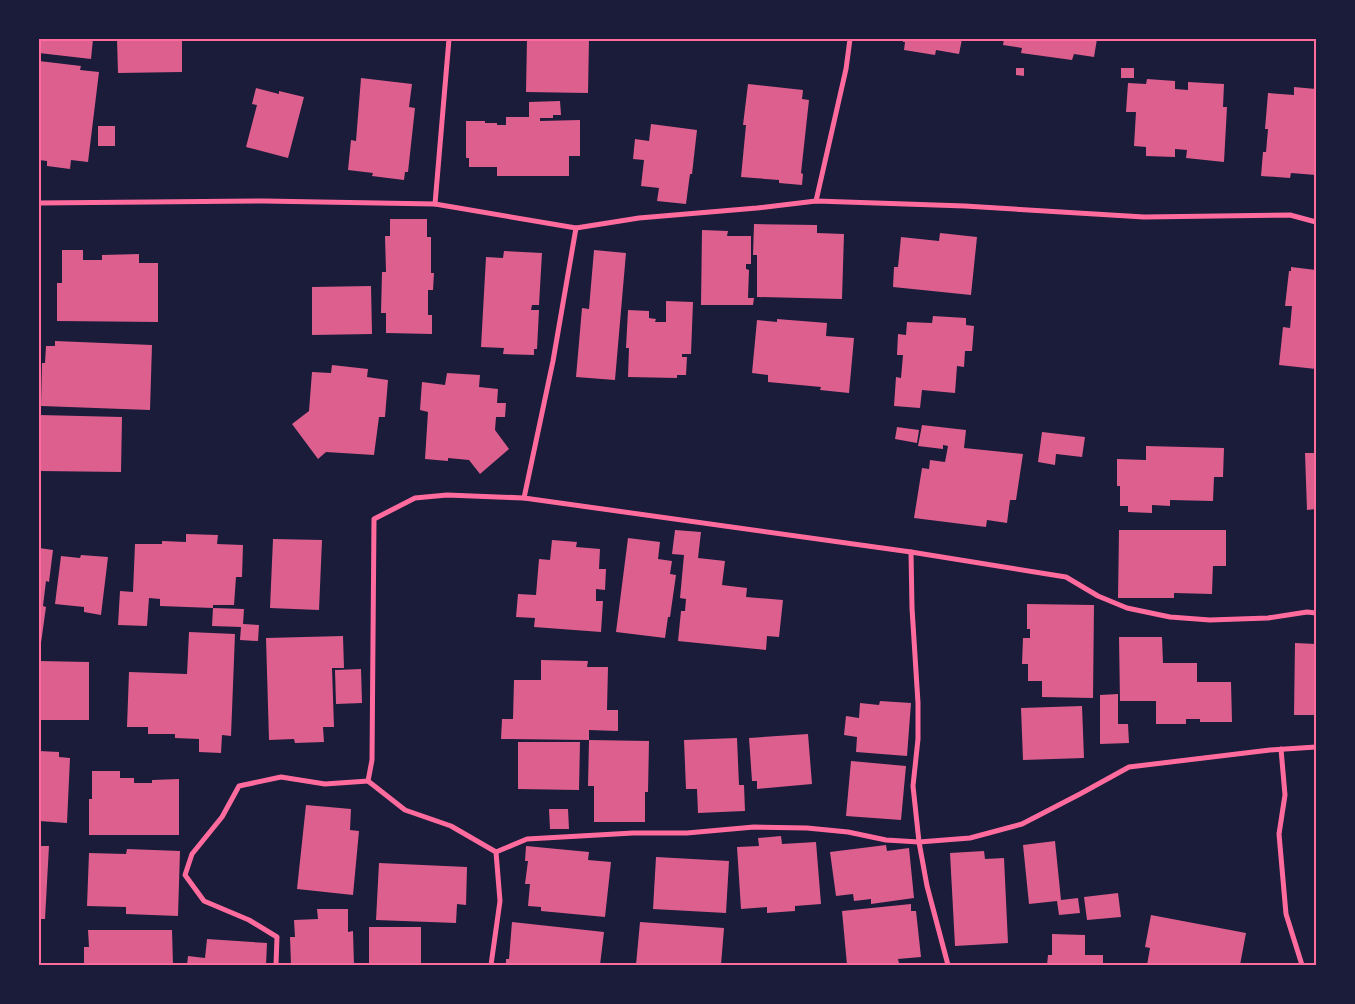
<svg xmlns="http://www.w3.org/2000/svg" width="1355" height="1004" font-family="Cabin,sans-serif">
  <rect width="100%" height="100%" fill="#1b1b3a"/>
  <!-- building -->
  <g fill="#dd5f8e">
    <polygon points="39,39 93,39 91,59 39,53"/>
    <polygon points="117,39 182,39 182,72 118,73"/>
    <polygon points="527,39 589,39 588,93 526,92"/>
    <polygon points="903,39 962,39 959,54 936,50 935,55 904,50 905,42 903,42"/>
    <polygon points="1004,39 1097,39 1094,57 1074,54 1072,60 1021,53 1022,48 1003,45"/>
    <polygon points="39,61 81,66 80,70 99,72 88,162 71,160 70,169 47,166 47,161 39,160"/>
    <polygon points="1016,68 1024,68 1024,76 1016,75"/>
    <rect x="1121" y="68" width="13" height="10"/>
    <polygon points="361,78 412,84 409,107 415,108 408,172 405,172 404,180 372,176 373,173 348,170 351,140 356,141"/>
    <polygon points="1147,79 1175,81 1175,89 1188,90 1188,82 1224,84 1223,107 1227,107 1224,162 1186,158 1187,150 1175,149 1175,157 1146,156 1146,147 1134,146 1136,112 1126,112 1128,83 1146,84"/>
    <polygon points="748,84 803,90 802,99 809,100 801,173 803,174 802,185 779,183 779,180 741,177 746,125 743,125"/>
    <polygon points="1294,87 1316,89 1316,175 1291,173 1290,178 1261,176 1263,152 1266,152 1268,129 1265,129 1268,93 1294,95"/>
    <polygon points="256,88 279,94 279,91 304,97 288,158 246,147 257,105 252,104"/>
    <polygon points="560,101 561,115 553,115 553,118 540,118 540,121 580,120 580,156 569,156 569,176 497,176 497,167 469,167 469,158 466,158 466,121 485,121 485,123 497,123 497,125 506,125 506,117 529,117 529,102"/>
    <polygon points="651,124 697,130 692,174 690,174 686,204 657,201 659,188 641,186 644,160 633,159 635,139 649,141"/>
    <rect x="98" y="126" width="17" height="20"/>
    <polygon points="390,219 427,219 427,237 431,237 431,273 434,273 433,290 428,290 428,315 432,315 432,334 386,333 386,313 381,313 382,272 386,272 385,236 390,236"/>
    <polygon points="754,224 817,225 817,233 844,234 842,299 757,297 757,255 753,255"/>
    <polygon points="702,230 728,231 727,236 751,236 751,264 746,264 746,269 749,270 748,298 754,298 753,305 701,305"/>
    <polygon points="940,233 977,237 971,295 893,287 894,267 898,267 901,237 939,241"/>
    <polygon points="62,250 83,250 83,260 102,260 102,255 139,254 139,263 158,263 158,322 57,321 57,283 62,283"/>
    <polygon points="594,250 626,253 615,380 576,377 582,308 589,309"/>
    <polygon points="504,251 542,253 539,305 532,305 531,310 539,310 537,349 534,349 534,355 503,354 504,348 481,347 486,257 503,258"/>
    <polygon points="1291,267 1316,270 1316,369 1279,365 1283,327 1290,328 1292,306 1285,306 1289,271 1291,271"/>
    <polygon points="371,286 372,334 312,335 312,287"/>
    <polygon points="666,301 693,302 691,354 682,354 682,357 687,357 686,375 677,375 677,378 628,377 629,348 626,348 628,310 649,311 649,318 656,319 655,322 666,322"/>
    <polygon points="933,316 966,318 966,325 974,326 972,351 965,351 964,367 957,366 955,393 922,390 920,408 894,406 896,377 901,378 903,355 897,355 898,334 906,335 907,322 932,323"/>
    <polygon points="777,319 827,323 826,336 854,338 849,393 820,390 821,387 768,382 768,375 752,373 757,320 777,322"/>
    <polygon points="55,341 152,345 150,410 41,406 42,363 45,363 46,346 55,346"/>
    <polygon points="332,365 368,369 367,377 388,380 385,417 379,417 374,455 326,452 318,459 292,424 309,411 312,372 331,373"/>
    <polygon points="447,373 480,375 479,387 498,389 497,403 506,403 505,417 496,417 495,430 509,449 480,474 469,460 448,458 448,461 425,459 428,412 420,410 422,382 445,385"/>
    <polygon points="39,415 122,417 121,472 39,471"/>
    <polygon points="922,425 966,430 964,448 1023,454 1016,500 1010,500 1007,523 987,520 986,527 914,518 922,468 929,469 930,460 945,462 948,446 943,445 943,449 918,446"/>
    <polygon points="897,427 919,430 917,443 895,439"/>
    <polygon points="1042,432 1085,437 1082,457 1056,454 1055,465 1038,462"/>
    <polygon points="1146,446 1224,448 1223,477 1214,477 1213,501 1170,500 1170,506 1152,505 1152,513 1128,512 1128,506 1120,506 1120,486 1117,486 1117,459 1146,460"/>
    <polygon points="1305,453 1316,453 1316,509 1307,510"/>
    <polygon points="675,530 701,532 698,558 725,561 722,585 747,588 746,597 783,600 779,637 767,636 766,650 678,641 681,611 685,611 686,599 680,598 684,555 672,554"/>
    <polygon points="1119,530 1226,530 1226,566 1213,566 1212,594 1174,593 1174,598 1118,598"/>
    <polygon points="186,534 218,535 217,544 243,545 242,577 236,577 234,605 213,605 213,608 160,606 160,599 149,598 147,626 118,625 120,591 133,592 135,544 162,544 162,541 186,542"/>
    <polygon points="628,538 660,542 658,559 672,561 670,574 676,575 670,617 668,617 665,638 616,632"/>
    <polygon points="273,539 322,540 319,610 270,608"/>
    <polygon points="552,540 577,542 576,547 600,549 599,569 606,569 605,590 596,589 596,601 603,601 601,632 534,627 535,618 516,617 518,594 536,595 539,559 550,560"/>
    <polygon points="39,548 53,550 49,582 46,581 43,606 46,607 41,643 39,643"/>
    <polygon points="81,555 108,557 101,615 84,612 84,607 55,604 61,556 80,558"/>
    <polygon points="1027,604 1094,605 1093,698 1042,697 1042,681 1028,681 1028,664 1022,664 1023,638 1030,638 1030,629 1027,629"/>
    <polygon points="213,608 244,609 243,624 259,625 258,641 240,640 241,627 212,626"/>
    <polygon points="189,632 235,634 231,736 222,735 221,753 199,752 199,739 175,738 175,734 148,734 148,727 127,727 129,672 187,674"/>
    <polygon points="343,636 344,668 332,668 334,727 323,727 324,742 295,743 294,739 269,740 266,638"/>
    <polygon points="1119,637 1162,637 1163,663 1197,663 1197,682 1231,682 1232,722 1200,722 1200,719 1186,719 1186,724 1156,724 1156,701 1120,701"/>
    <polygon points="1295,643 1316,644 1316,715 1294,715"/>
    <polygon points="541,660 588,661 587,667 608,667 607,710 618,710 618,731 589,730 589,740 649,741 648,792 645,792 645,822 594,822 594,786 588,786 589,740 501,739 502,719 513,719 514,680 541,680"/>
    <polygon points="39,661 89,662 89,720 39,720"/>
    <polygon points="361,669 362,703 336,704 335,670"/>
    <polygon points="1118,694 1118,724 1128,724 1129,743 1100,744 1100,695"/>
    <polygon points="880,701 911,703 907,756 856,752 857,737 844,735 846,716 859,718 860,703 879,705"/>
    <polygon points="1082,706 1084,758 1023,760 1021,708"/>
    <polygon points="808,734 812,784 757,789 757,781 752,781 749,738"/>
    <polygon points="737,738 739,785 744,785 745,811 698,813 697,789 686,789 684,740"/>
    <polygon points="518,742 580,742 579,790 518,789"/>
    <polygon points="39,751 59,752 59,757 70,758 67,823 39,821"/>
    <polygon points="851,761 906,766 901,820 846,816"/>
    <polygon points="92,771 120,771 120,778 134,778 134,783 152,783 152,780 179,779 179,835 89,835 89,799 92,799"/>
    <polygon points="306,805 351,809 350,830 359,831 353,895 297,889"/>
    <polygon points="549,809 568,809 569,829 550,829"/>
    <polygon points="781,836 782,844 816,842 821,904 795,906 795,911 767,913 767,907 741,909 737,847 759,846 758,838"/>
    <polygon points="1055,841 1061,900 1078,898 1080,913 1059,915 1057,901 1029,904 1023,845"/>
    <polygon points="886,845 887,851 909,848 914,898 871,904 871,899 854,901 853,894 836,896 830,852"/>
    <polygon points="39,846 49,846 45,919 39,919"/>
    <polygon points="526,846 589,852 588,860 611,862 605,917 541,911 541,907 528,906 530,884 525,884 528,861 525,861"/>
    <polygon points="127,849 180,851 178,916 126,914 126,907 87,906 89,853 126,854"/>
    <polygon points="984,851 985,859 1004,858 1008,943 955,946 950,853"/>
    <polygon points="656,857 729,861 726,913 653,909"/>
    <polygon points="379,863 467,867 466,905 457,904 456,923 376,920"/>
    <polygon points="1118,893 1121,917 1087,920 1084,897"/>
    <polygon points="911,904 911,911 916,911 921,957 898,959 899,963 876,965 847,965 842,911"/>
    <polygon points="317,909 348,909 348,932 353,931 354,965 291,965 290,937 295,937 294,920 318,919"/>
    <polygon points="1151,915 1246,933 1240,965 1147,965 1150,948 1145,947"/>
    <polygon points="512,922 604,932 600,965 506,965 506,959 509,959"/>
    <polygon points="640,922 724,928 721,965 636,965"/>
    <rect x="369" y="927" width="52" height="38"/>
    <polygon points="88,930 172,930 173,965 84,965 84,947 89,947"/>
    <polygon points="1052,934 1085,935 1085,955 1103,955 1103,965 1047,965 1048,955 1052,955"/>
    <polygon points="207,939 267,943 266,965 187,965 188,956 205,958"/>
  </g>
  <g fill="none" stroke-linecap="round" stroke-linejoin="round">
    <!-- minor -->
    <g stroke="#ff6b9d" stroke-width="5">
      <polyline points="816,201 846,69 850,39"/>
      <polyline points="39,203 264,201 435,204 576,228 639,218 757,208 816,201 965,206 1144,217 1290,215 1316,222"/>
      <polyline points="435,204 449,39"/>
      <polyline points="524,498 553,361 576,228"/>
      <polyline points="911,552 912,608 918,703 918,739 913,786 919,842 927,886 948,965"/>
      <polyline points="1281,749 1285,795 1279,834 1286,914 1302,965"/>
      <polyline points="368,781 405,810 451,826 496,852 500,901 491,965"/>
      <polyline points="496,852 527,839 633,833 687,833 754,827 807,828 848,832 886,840 919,842 970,838 1022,824 1080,794 1129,767 1270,750 1316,747"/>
      <polyline points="276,965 277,937 249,920 204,901 185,875 192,854 222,817 239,786 281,777 325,784 368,781 372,760 374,519 415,498 447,495 524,498 911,552 1066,577 1098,596 1127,608 1170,617 1210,620 1268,618 1307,612 1316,613"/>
    </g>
  </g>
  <!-- border -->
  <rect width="1355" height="1004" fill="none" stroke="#1b1b3a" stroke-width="80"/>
  <rect x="40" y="40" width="1275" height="924" fill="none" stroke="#ff6b9d" stroke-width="2"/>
</svg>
